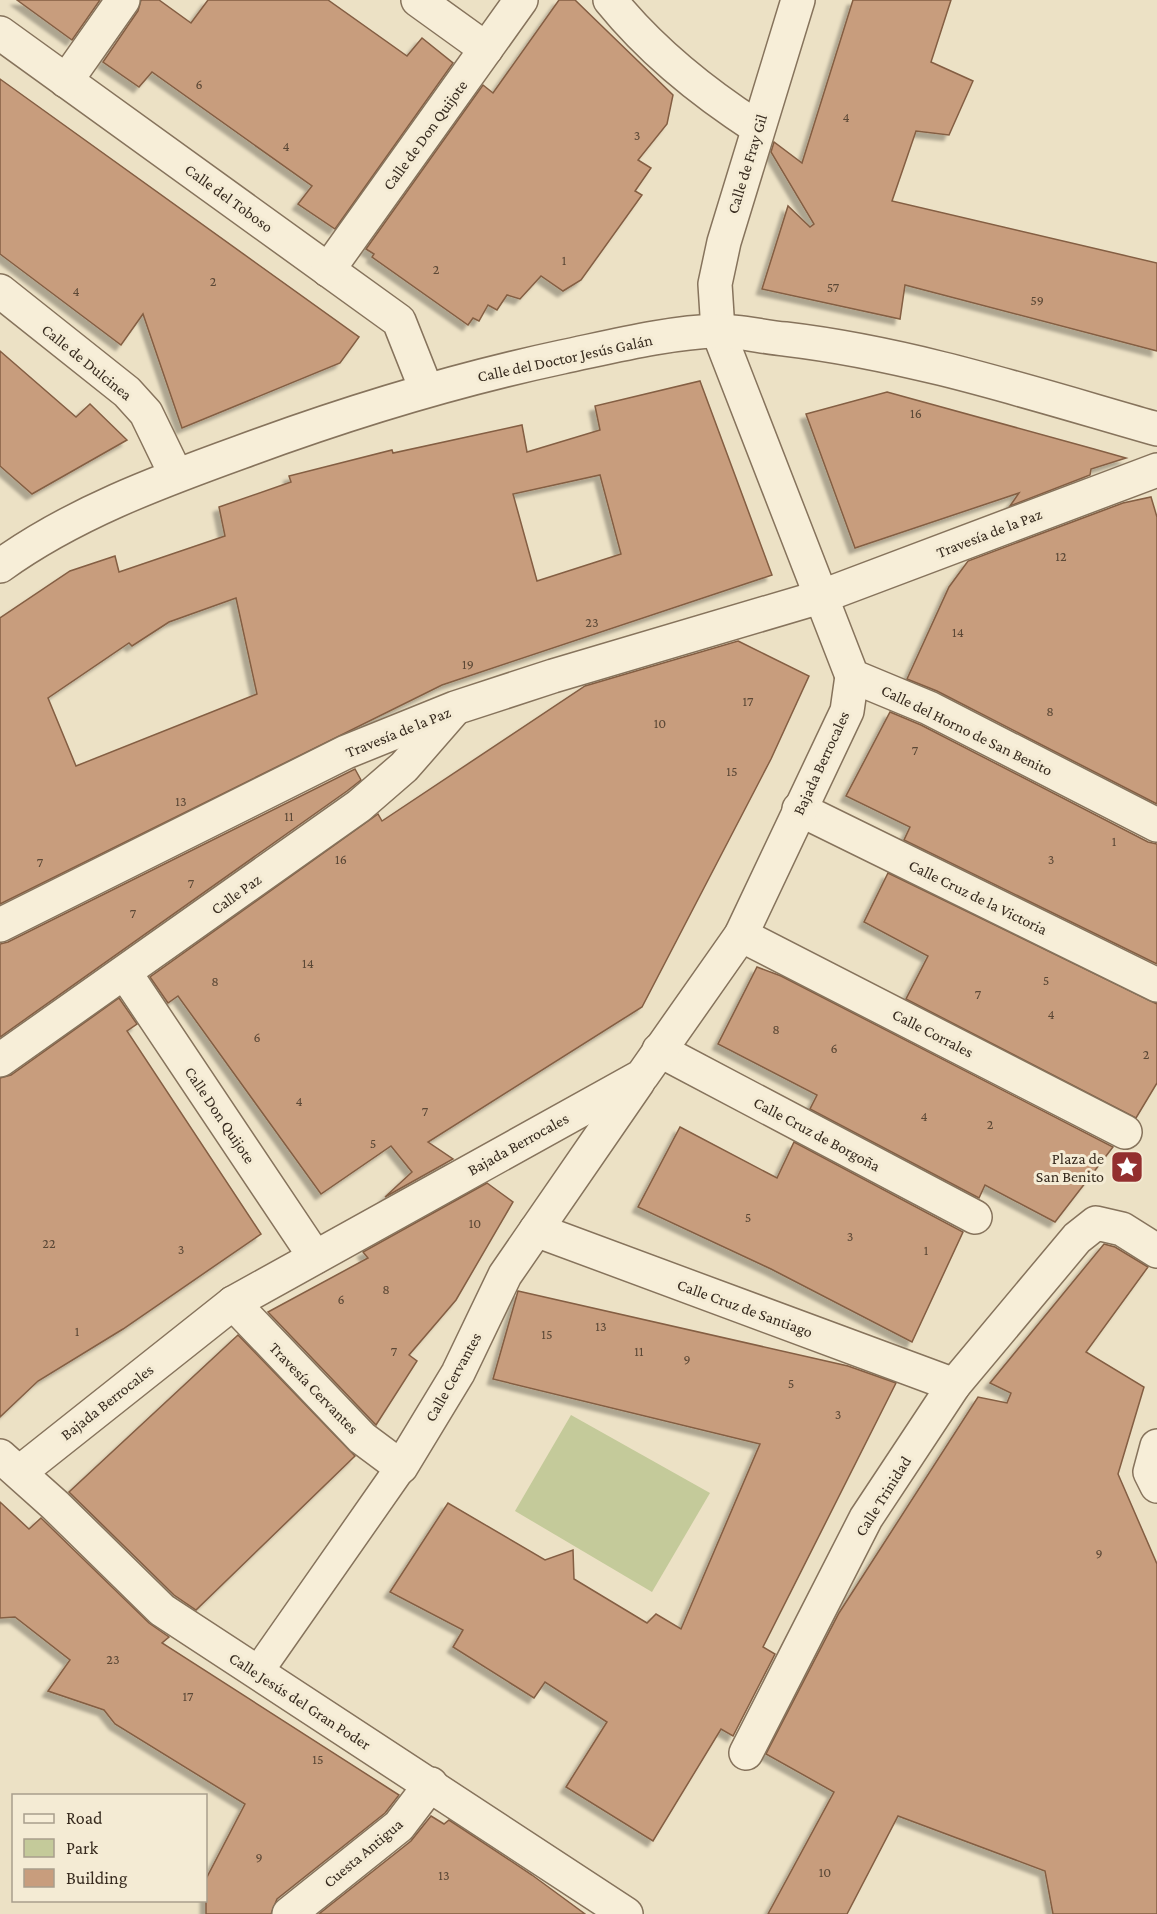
<svg xmlns="http://www.w3.org/2000/svg" width="1157" height="1914" font-family="'Crimson Pro',serif">
  <defs>
    <filter id="shadow"><feDropShadow dx="-5.5" dy="5.5" stdDeviation="1.5" flood-color="#0004"/></filter>
  </defs>
  <rect width="100%" height="100%" fill="#ece1c5"/>
  <!-- green -->
  <polygon fill="#c4ca9a" points="571,1415 710,1493 652,1592 515,1511"/>
  <!-- building -->
  <g fill="#c89d7d" stroke="#845e43" stroke-width="1.5" fill-rule="evenodd" filter="url(#shadow)">
    <polygon points="17,0 100,0 72,40"/>
    <polygon points="141,0 159,0 191,23 208,0 328,0 407,56 422,38 453,63 335,229 298,204 312,186 152,72 139,87 103,62 138,11"/>
    <polygon points="559,0 575,0 673,95 667,124 638,160 651,168 635,191 642,195 581,280 563,291 541,276 520,299 507,295 497,310 488,305 479,321 473,318 468,325 372,257 374,254 366,249 483,85 493,93"/>
    <polygon points="853,0 951,0 931,62 973,81 949,135 916,131 892,201 1157,263 1157,351 905,285 900,319 762,289 788,206 810,227 814,224 771,152 774,142 802,163"/>
    <polygon points="0,79 359,337 340,363 182,428 143,314 121,345 0,254"/>
    <polygon points="0,351 76,417 90,404 127,440 32,494 0,466"/>
    <path d="M700 381 772 575 442 685 0 904V618L70 571 115 556 119 572 225 536 219 507 291 482 289 476 392 450 393 453 522 425 527 452 600 430 595 406ZM600 475 621 554 537 581 513 494ZM236 598 257 694 76 766 48 698 129 643 132 646 169 622Z"/>
    <polygon points="887,392 1094,449 1126,458 1091,469 1090,475 1010,506 1019,493 855,548 806,414"/>
    <polygon points="1151,497 1157,517 1157,804 937,691 907,679 949,587 968,561 1123,503"/>
    <polygon points="738,641 809,676 771,759 642,1007 428,1142 453,1159 385,1197 412,1172 391,1146 321,1194 178,996 168,1003 150,977 378,814 382,821 585,686"/>
    <polygon points="890,712 921,725 1148,842 1157,844 1157,964 904,840 910,827 846,796"/>
    <polygon points="355,769 361,780 347,791 0,1037 0,944 8,942"/>
    <polygon points="888,873 1157,1004 1157,1083 1136,1118 906,999 928,956 864,922"/>
    <polygon points="757,967 781,976 1113,1147 1055,1222 985,1185 979,1198 810,1109 817,1095 718,1044"/>
    <polygon points="119,998 137,1024 127,1031 261,1234 123,1329 38,1381 0,1417 0,1078 11,1075"/>
    <polygon points="680,1127 777,1178 794,1142 963,1232 912,1342 771,1269 638,1207"/>
    <polygon points="487,1183 513,1202 456,1300 409,1355 417,1361 376,1425 268,1312 368,1258 363,1252"/>
    <polygon points="1104,1244 1115,1247 1148,1267 1086,1352 1144,1387 1118,1474 1157,1564 1157,1914 1053,1914 1045,1871 898,1816 847,1914 768,1914 834,1792 766,1754 839,1613 978,1397 1007,1403 1011,1393 990,1383"/>
    <polygon points="518,1291 848,1366 896,1383 763,1647 775,1654 733,1736 721,1729 653,1841 566,1787 607,1722 545,1682 534,1698 453,1647 463,1630 390,1592 448,1503 545,1560 573,1550 574,1579 647,1623 656,1614 681,1629 760,1444 493,1379"/>
    <polygon points="238,1335 355,1456 196,1610 174,1595 69,1492"/>
    <polygon points="0,1502 29,1529 41,1518 149,1623 169,1637 162,1643 399,1795 385,1813 277,1899 271,1914 206,1914 206,1879 245,1804 115,1724 104,1710 48,1691 70,1660 15,1617 0,1618"/>
    <polygon points="431,1816 444,1824 449,1820 532,1875 585,1914 319,1914 411,1841"/>
  </g>
  <g fill="none" stroke-linecap="round" stroke-linejoin="round">
    <!-- pedestrian casing -->
    <g stroke="#86735c" stroke-width="33">
      <polyline id="pedestrian" points="257,1673 401,1467"/>
    </g>
    <!-- minor casing -->
    <g stroke="#86735c" stroke-width="36">
      <g id="minor">
        <polyline points="418,0 486,49"/>
        <path d="M610 0C652 52 702 92 758 128"/>
        <polyline points="798,0 724,242 715,284 718,331 852,676 929,708 1157,825"/>
        <polyline points="0,33 399,321 426,389"/>
        <polyline points="66,81 123,0"/>
        <polyline points="328,270 521,0"/>
        <polyline points="0,291 127,392 146,413 176,475"/>
        <polyline points="799,809 1157,985"/>
        <polyline points="0,925 346,752 455,708 553,676 820,597 1157,470"/>
        <polyline points="741,935 1125,1132"/>
        <polyline points="125,973 315,1257"/>
        <polyline points="659,1050 975,1217"/>
        <polyline points="0,1060 359,806 404,767 452,712"/>
        <polyline points="536,1230 954,1385"/>
        <polyline points="233,1303 362,1438 401,1467 458,1373 505,1275 638,1082"/>
        <polyline points="1157,1446 1150,1472 1157,1486"/>
        <polyline points="20,1472 233,1303 642,1076 741,935 847,711 852,676"/>
        <polyline points="746,1753 866,1518 954,1385 1077,1238 1096,1223 1122,1229 1157,1251"/>
        <polyline points="289,1914 399,1826 431,1784"/>
      </g>
    </g>
    <!-- tertiary casing -->
    <g stroke="#86735c" stroke-width="36">
      <g id="tertiary">
        <path d="M0 566C72 514 158 482 241 452 349 412 450 381 562 357 610 347 669 332 718 331 740 331 763 337 785 339 912 354 1034 394 1157 429"/>
        <polyline points="0,1456 55,1505 162,1610 626,1914"/>
      </g>
    </g>
    <!-- pedestrian -->
    <use href="#pedestrian" stroke="#f7eed8" stroke-width="30"/>
    <!-- minor -->
    <use href="#minor" stroke="#f7eed8" stroke-width="33"/>
    <!-- tertiary -->
    <use href="#tertiary" stroke="#f7eed8" stroke-width="33"/>
  </g>
  <!-- icons -->
  <defs>
    <g id="sight-square" transform="scale(1.725)"><rect x="-9" y="-9" width="18" height="18" rx="4" fill="#932f2f" stroke="#f4ebd4"/><path d="M0-6L1.8-2.2L6-1.7L2.9 1.2L3.7 5.4L0 3.3L-3.7 5.4L-2.9 1.2L-6-1.7L-1.8-2.2Z" fill="#fff"/></g>
  </defs>
  <g fill-rule="evenodd">
    <use href="#sight-square" x="1127" y="1167"/>
  </g>
  <g text-anchor="middle" dominant-baseline="central" stroke-width="6" stroke-linejoin="round" paint-order="stroke">
    <!-- number labels -->
    <g font-size="14" fill="#5b4836">
      <text x="199" y="84">6</text>
      <text x="846" y="117">4</text>
      <text x="637" y="135">3</text>
      <text x="286" y="146">4</text>
      <text x="564" y="260">1</text>
      <text x="436" y="269">2</text>
      <text x="213" y="281">2</text>
      <text x="833" y="287">57</text>
      <text x="76" y="291">4</text>
      <text x="1037" y="300">59</text>
      <text x="916" y="413">16</text>
      <text x="1061" y="556">12</text>
      <text x="592" y="622">23</text>
      <text x="958" y="632">14</text>
      <text x="468" y="664">19</text>
      <text x="748" y="701">17</text>
      <text x="1050" y="711">8</text>
      <text x="660" y="723">10</text>
      <text x="915" y="750">7</text>
      <text x="732" y="771">15</text>
      <text x="181" y="801">13</text>
      <text x="289" y="816">11</text>
      <text x="1114" y="841">1</text>
      <text x="341" y="859">16</text>
      <text x="1051" y="859">3</text>
      <text x="40" y="862">7</text>
      <text x="191" y="883">7</text>
      <text x="133" y="913">7</text>
      <text x="308" y="963">14</text>
      <text x="1046" y="980">5</text>
      <text x="215" y="981">8</text>
      <text x="978" y="994">7</text>
      <text x="1051" y="1014">4</text>
      <text x="776" y="1029">8</text>
      <text x="257" y="1037">6</text>
      <text x="834" y="1048">6</text>
      <text x="1146" y="1054">2</text>
      <text x="299" y="1101">4</text>
      <text x="425" y="1111">7</text>
      <text x="924" y="1116">4</text>
      <text x="990" y="1124">2</text>
      <text x="373" y="1143">5</text>
      <text x="748" y="1217">5</text>
      <text x="475" y="1223">10</text>
      <text x="850" y="1236">3</text>
      <text x="49" y="1243">22</text>
      <text x="181" y="1249">3</text>
      <text x="926" y="1250">1</text>
      <text x="386" y="1289">8</text>
      <text x="341" y="1299">6</text>
      <text x="601" y="1326">13</text>
      <text x="77" y="1331">1</text>
      <text x="547" y="1334">15</text>
      <text x="394" y="1351">7</text>
      <text x="639" y="1351">11</text>
      <text x="687" y="1359">9</text>
      <text x="791" y="1383">5</text>
      <text x="838" y="1414">3</text>
      <text x="1099" y="1553">9</text>
      <text x="113" y="1659">23</text>
      <text x="188" y="1696">17</text>
      <text x="318" y="1759">15</text>
      <text x="259" y="1857">9</text>
      <text x="825" y="1872">10</text>
      <text x="444" y="1875">13</text>
    </g>
    <!-- street labels -->
    <g font-size="16" fill="#372b1f" stroke="#f4ebd4">
      <text transform="translate(425 135) rotate(-54)">Calle de Don Quijote</text>
      <text transform="translate(747 164) rotate(-73)">Calle de Fray Gil</text>
      <text transform="translate(229 198) rotate(36)">Calle del Toboso</text>
      <text transform="translate(565 358) rotate(-12)">Calle del Doctor Jesús Galán</text>
      <text transform="translate(87 362) rotate(39)">Calle de Dulcinea</text>
      <text transform="translate(989 533) rotate(-21)">Travesía de la Paz</text>
      <text transform="translate(967 730) rotate(26)">Calle del Horno de San Benito</text>
      <text transform="translate(398 732) rotate(-22)">Travesía de la Paz</text>
      <text transform="translate(821 763) rotate(-65)">Bajada Berrocales</text>
      <text transform="translate(236 894) rotate(-36)">Calle Paz</text>
      <text transform="translate(978 897) rotate(26)">Calle Cruz de la Victoria</text>
      <text transform="translate(933 1033) rotate(27)">Calle Corrales</text>
      <text transform="translate(220 1115) rotate(56)">Calle Don Quijote</text>
      <text transform="translate(817 1134) rotate(28)">Calle Cruz de Borgoña</text>
      <text transform="translate(518 1144) rotate(-29)">Bajada Berrocales</text>
      <text transform="translate(745 1308) rotate(20)">Calle Cruz de Santiago</text>
      <text transform="translate(453 1377) rotate(-61)">Calle Cervantes</text>
      <text transform="translate(314 1388) rotate(46)">Travesía Cervantes</text>
      <text transform="translate(107 1402) rotate(-38)">Bajada Berrocales</text>
      <text transform="translate(883 1496) rotate(-58)">Calle Trinidad</text>
      <text transform="translate(300 1701) rotate(33)">Calle Jesús del Gran Poder</text>
      <text transform="translate(363 1853) rotate(-40)">Cuesta Antigua</text>
    </g>
    <!-- poi labels -->
    <g font-size="16" fill="#372b1f" stroke="#f4ebd4" text-anchor="end">
      <text x="1104" y="1158">Plaza de<tspan x="1104" dy="18">San Benito</tspan></text>
    </g>
  </g>
  <!-- legend -->
  <rect x="12" y="1794" width="195" height="108" fill="#f4ebd4" stroke="#a89e8c" stroke-width="1.5"/>
  <rect x="24" y="1814" width="30" height="9" fill="#f7eed8" stroke="#a89e8c" stroke-width="1.5"/>
  <text x="66" y="1824" font-size="18" fill="#372b1f">Road</text>
  <rect x="24" y="1839" width="30" height="18" fill="#c4ca9a" stroke="#a89e8c" stroke-width="1.5"/>
  <text x="66" y="1854" font-size="18" fill="#372b1f">Park</text>
  <rect x="24" y="1869" width="30" height="18" fill="#c89d7d" stroke="#a89e8c" stroke-width="1.5"/>
  <text x="66" y="1884" font-size="18" fill="#372b1f">Building</text>
</svg>
